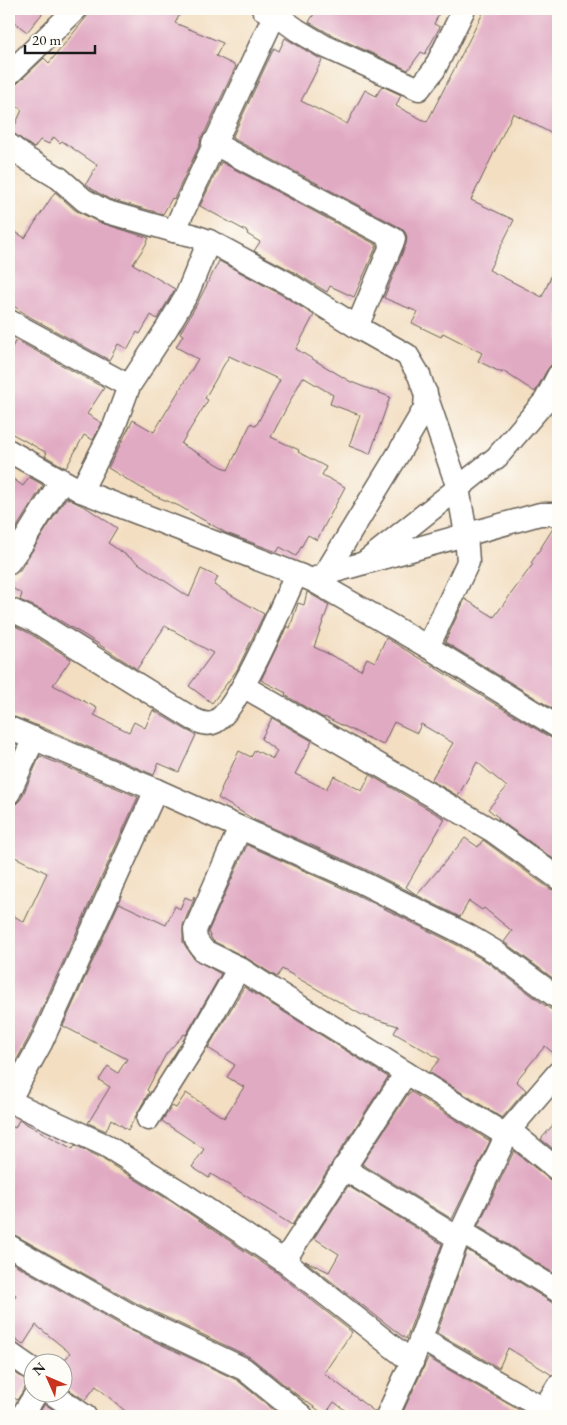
<svg xmlns="http://www.w3.org/2000/svg" width="567" height="1425" font-family="'EB Garamond',serif">
  <rect width="100%" height="100%" fill="#fdfcf7"/>
  <filter id="ink" filterUnits="userSpaceOnUse"><feTurbulence type="fractalNoise" baseFrequency=".02" numOctaves="2"/><feDisplacementMap in="SourceGraphic" scale="10" xChannelSelector="R" yChannelSelector="G"/><feConvolveMatrix kernelMatrix="1 2 1 2 8 2 1 2 1" color-interpolation-filters="sRGB"/></filter>
  <filter id="wash" filterUnits="userSpaceOnUse"><feTurbulence type="fractalNoise" baseFrequency=".0096" numOctaves="4" result="noise"/><feDisplacementMap in="SourceGraphic" scale="20" xChannelSelector="R" yChannelSelector="G"/><feGaussianBlur stdDeviation="1.12" result="paint"/><feColorMatrix in="noise" values="0 0 0 0 0 0 0 0 0 0 0 0 0 0 0 0 0 1.4 0 .05"/><feComposite in="paint" operator="in"/></filter>
  <g filter="url(#wash)">
    <rect width="100%" height="100%" fill="#f3dec1"/>
    <g id="blocks">
      <!-- building -->
      <g fill="#e1aac3" fill-rule="evenodd">
        <polygon points="9,9 46,9 27,32 9,18"/>
        <polygon points="93,9 183,9 175,23 223,43 216,56 236,66 205,132 201,137 200,144 174,199 172,198 163,214 109,199 92,189 86,184 97,165 62,141 60,143 54,137 49,144 40,140 34,148 12,132 22,110 9,101 9,87 18,83 44,58 49,63"/>
        <polygon points="317,9 441,9 434,24 440,27 425,54 421,52 408,70 330,34 309,22"/>
        <polygon points="485,9 558,9 558,137 513,113 471,200 514,220 489,270 542,297 558,261 558,363 551,365 547,370 535,392 503,371 502,373 478,361 482,353 443,333 441,337 412,323 418,312 384,298 406,244 407,237 405,232 401,228 232,138 274,48 279,51 285,38 322,60 301,101 347,124 365,90 376,96 382,86 401,95 396,106 427,122"/>
        <polygon points="221,162 377,245 354,297 330,286 327,292 294,272 254,251 260,242 247,234 248,232 200,206"/>
        <polygon points="55,192 75,210 98,222 149,238 145,246 133,264 175,289 157,319 151,315 140,334 137,332 128,349 118,344 109,360 30,317 9,303 9,228 25,238"/>
        <path d="M219 261 280 294 314 315 296 349 351 382 390 397 370 454 349 446 360 415 330 404 333 395 303 377 271 437 299 450 298 452 326 467 322 475 345 487 317 540 308 535 296 556 280 547 277 552 226 533 179 506 153 495 108 468 133 420 154 432 198 359 176 347 183 335 180 333 198 302ZM229 356 280 380 256 426 251 423 228 470 181 444 208 400 205 398Z"/>
        <polygon points="16,340 104,388 87,414 102,423 93,440 84,435 66,468 45,456 47,453 9,432 9,353"/>
        <polygon points="9,476 23,486 29,477 43,485 9,540"/>
        <polygon points="66,498 87,508 117,528 108,543 189,597 201,569 218,577 214,585 264,614 237,670 212,703 189,686 213,653 165,626 137,669 86,636 42,610 20,600 22,594 9,586 9,575 15,574 20,570"/>
        <polygon points="554,527 558,527 558,712 445,642 465,599 494,617 533,564 531,563"/>
        <polygon points="307,592 329,605 314,647 361,670 367,658 375,662 386,638 551,738 558,740 558,862 498,819 499,818 488,809 507,787 477,762 458,796 431,780 453,743 421,724 417,733 394,722 383,745 325,717 324,718 285,695 286,693 261,680 287,626 290,628 298,603 304,605"/>
        <polygon points="9,623 29,633 71,659 53,685 97,708 94,715 129,732 134,722 145,728 153,710 186,730 196,735 179,772 158,763 154,775 39,726 9,715"/>
        <polygon points="272,718 312,741 295,774 326,789 334,776 362,791 370,775 445,819 406,887 417,895 465,838 478,847 483,840 550,889 558,891 558,982 504,942 512,931 484,908 482,910 469,901 460,917 365,869 255,820 218,798 222,790 221,789 239,751 251,757 255,750 273,759 277,751 261,739"/>
        <polygon points="40,756 138,797 29,1037 9,1074 9,913 24,922 47,873 9,854 9,806 16,804 21,799"/>
        <polygon points="247,845 353,893 461,947 487,962 550,1009 558,1011 558,1057 545,1046 516,1081 526,1090 502,1118 429,1072 440,1059 394,1033 398,1026 362,1015 282,969 277,977 245,957 213,941 208,932"/>
        <polygon points="194,896 195,897 183,925 183,942 194,959 221,974 186,1035 184,1034 166,1054 147,1090 149,1092 128,1130 111,1119 106,1131 88,1123 110,1087 99,1080 108,1066 118,1073 127,1059 63,1026 119,903 166,925 175,906 180,909 185,897 192,900"/>
        <polygon points="244,987 388,1077 292,1225 211,1174 209,1178 192,1167 204,1149 162,1121 172,1106 176,1108 186,1093 224,1118 244,1087 227,1077 235,1065 208,1048"/>
        <polygon points="411,1092 490,1141 452,1219 362,1164 408,1094"/>
        <polygon points="558,1119 558,1153 541,1139"/>
        <polygon points="19,1120 73,1149 75,1145 99,1157 172,1202 276,1272 352,1332 324,1373 375,1412 374,1416 353,1416 334,1402 325,1415 296,1394 250,1357 138,1304 15,1235 9,1233 9,1125 15,1128"/>
        <polygon points="514,1151 550,1180 558,1183 558,1276 478,1226"/>
        <polygon points="348,1186 442,1244 406,1339 305,1261 329,1272 339,1254 314,1238"/>
        <polygon points="467,1250 551,1302 558,1304 558,1373 552,1375 508,1348 499,1368 437,1333"/>
        <polygon points="9,1261 126,1328 237,1380 281,1416 131,1416 96,1386 85,1400 62,1385 62,1364 70,1353 36,1325 23,1345 9,1335 9,1307 16,1295 9,1290"/>
        <polygon points="428,1358 526,1414 526,1416 401,1416"/>
        <polygon points="9,1369 29,1382 17,1400 9,1393"/>
        <polygon points="45,1404 62,1416 37,1416"/>
      </g>
    </g>
  </g>
  <g filter="url(#ink)">
    <use href="#blocks" fill-opacity="0" stroke="#676056" stroke-width="1"/>
    <g fill="none" stroke-linecap="round" stroke-linejoin="round">
      <!-- minor casing -->
      <g stroke="#676056" stroke-width="25">
        <g id="minor">
          <polyline points="263,9 275,14 297,30 324,46 419,89 434,70 464,9"/>
          <polyline points="9,74 76,9"/>
          <polyline points="213,143 394,239 357,327"/>
          <polyline points="9,145 27,159 59,178 84,200 104,211 174,231 192,235 209,241 287,283 357,327 407,355 419,375 458,488 466,534 468,562 428,647"/>
          <polyline points="174,231 275,14"/>
          <polyline points="9,321 129,386"/>
          <polyline points="9,451 81,491 312,580 428,647 558,727"/>
          <polyline points="81,491 114,427 129,386 167,328 187,294 209,241"/>
          <polyline points="9,562 24,541 61,481"/>
          <polyline points="364,563 497,457 545,401 558,376"/>
          <polyline points="325,574 397,456 425,408 426,393"/>
          <polyline points="312,580 325,574 540,514 558,514"/>
          <path d="M9 609 35 621 193 719C200 722 207 726 215 722 240 708 281 606 296 575"/>
          <polyline points="243,686 493,831 558,878"/>
          <polyline points="9,728 156,790 359,881 467,935 494,951 558,998"/>
          <polyline points="9,793 34,738"/>
          <polyline points="240,828 195,930 196,940 204,951 239,968 270,988 507,1136"/>
          <polyline points="9,1101 105,1145 179,1191 284,1261 412,1362"/>
          <polyline points="9,1101 41,1043 156,790"/>
          <polyline points="148,1119 202,1033 239,968"/>
          <polyline points="509,1130 558,1170"/>
          <polyline points="343,1168 458,1238"/>
          <polyline points="461,1231 558,1291"/>
          <polyline points="9,1246 132,1316 244,1369 302,1416"/>
          <polyline points="284,1261 406,1073"/>
          <polyline points="421,1339 544,1409"/>
          <polyline points="9,1353 32,1369"/>
          <polyline points="50,1392 85,1416"/>
          <polyline points="22,1416 37,1392"/>
          <polyline points="387,1416 412,1362 458,1238 509,1130 558,1073"/>
          <polyline points="539,1416 558,1386"/>
        </g>
      </g>
      <!-- minor -->
      <use href="#minor" stroke="#fff" stroke-width="22"/>
    </g>
  </g>
  <!-- margin -->
  <rect width="567" height="1425" fill="none" stroke="#fdfcf7" stroke-width="30"/>
  <!-- north arrow -->
  <g transform="translate(48 1378) rotate(315)"><circle r="24" fill="#fdfcf7" stroke="#a3a29f"/>
  <path d="M0-4L9 19L0 12L-9 19Z" fill="#c8321e"/>
  <text y="-8" font-size="14" font-weight="bold" text-anchor="middle" fill="#1c1c1c">N</text>
  </g>
  <!-- scale -->
  <path d="M25 45v8h70v-8" fill="none" stroke="#1c1c1c" stroke-width="2.5"/>
  <text x="32" y="45" font-size="15" fill="#1c1c1c" stroke="#fdfcf7" stroke-width="4" paint-order="stroke">20 m</text>
</svg>
